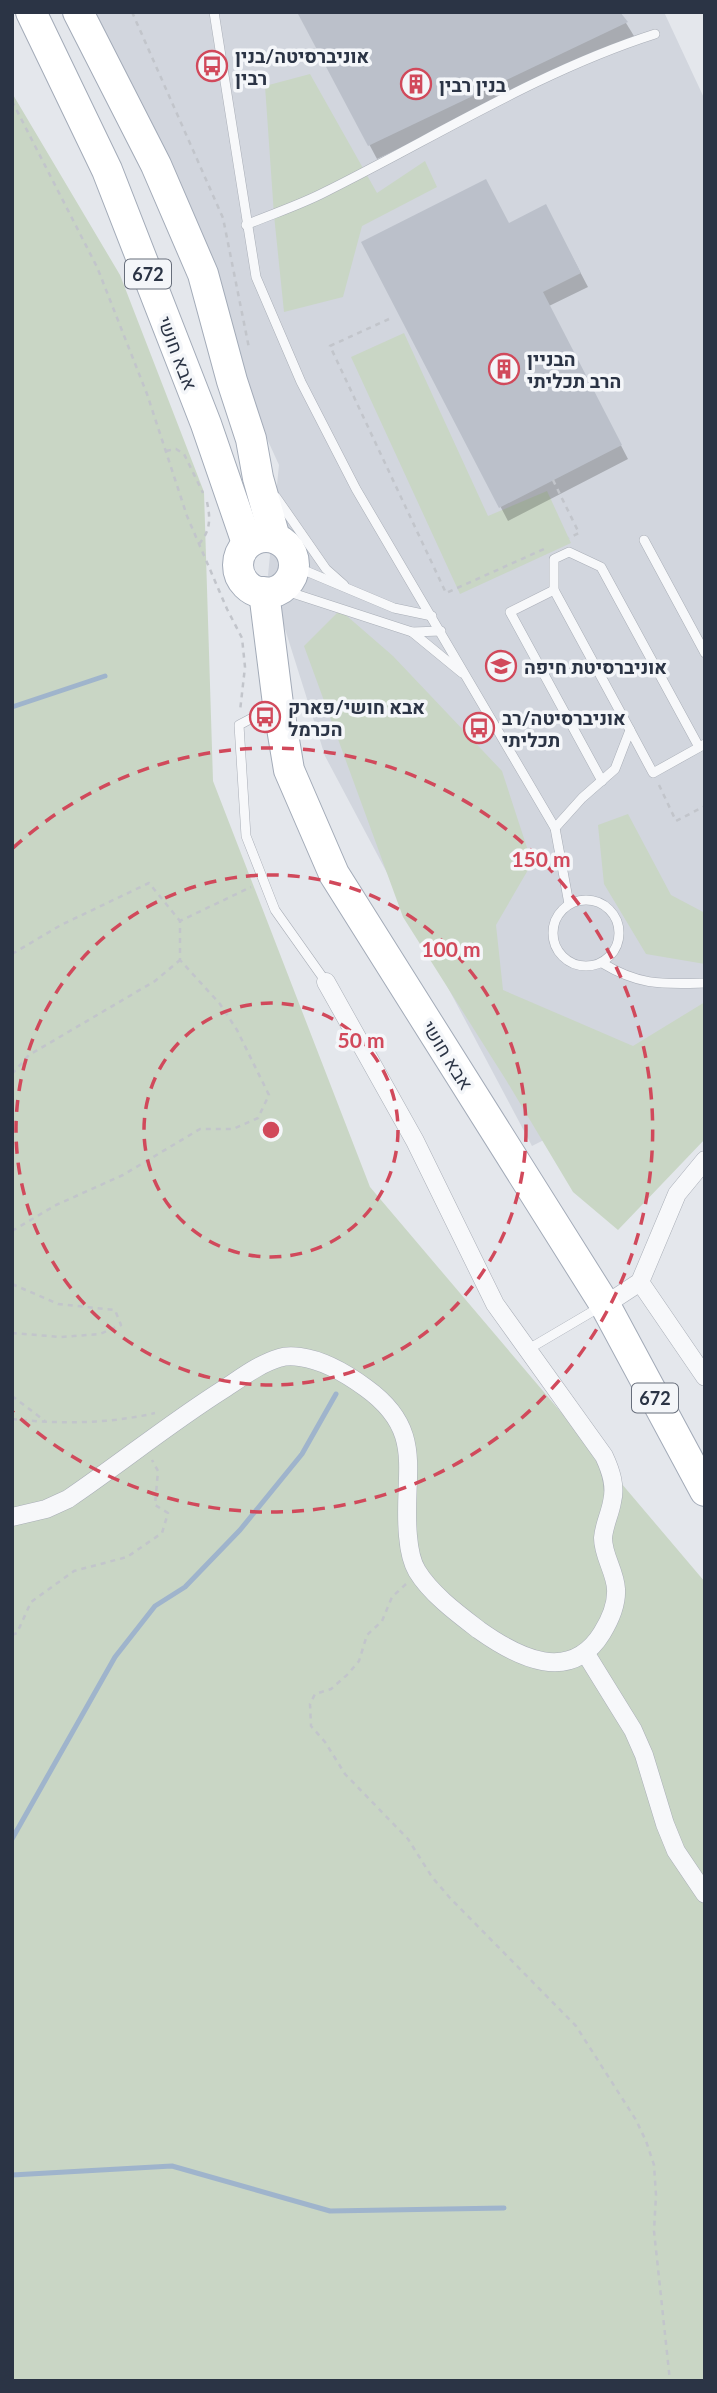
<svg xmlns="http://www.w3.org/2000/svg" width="717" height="2393" font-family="Lato,Heebo,sans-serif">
  <rect width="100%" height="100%" fill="#e4e7ec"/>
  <!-- built -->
  <polygon fill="#d2d6de" points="72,12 664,12 705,100 705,1058 532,1146 325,756 268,575 279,465"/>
  <!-- green -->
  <g fill="#c9d6c5">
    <polygon points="310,74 377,193 425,161 437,187 362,226 343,297 284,312 274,215 265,86"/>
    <polygon points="12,93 120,275 204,492 213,781 370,1187 705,1582 705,2381 12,2381"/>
    <polygon points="404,333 488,516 547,491 571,543 460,594 351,357"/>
    <polygon points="340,610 393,656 502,771 532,863 496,925 503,990 633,1046 705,1002 705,1139 618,1230 573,1192 506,1080 403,917 304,646"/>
    <polygon points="628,814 671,895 705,913 705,964 646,954 604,884 598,825"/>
  </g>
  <!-- shadow -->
  <g fill="#0003">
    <polygon points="299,12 626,23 634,36 377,159"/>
    <polygon points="553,220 588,287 549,306 628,459 508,521 363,243"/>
  </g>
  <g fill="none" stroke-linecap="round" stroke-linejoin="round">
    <!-- stream -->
    <g stroke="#9fb4cc" stroke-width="5">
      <polyline points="12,707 105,676"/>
      <polyline points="12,1839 115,1657 155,1606 185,1587 240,1530 302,1454 336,1394"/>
      <polyline points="12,2175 172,2166 330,2211 504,2208"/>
    </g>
  </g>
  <!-- building -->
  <g fill="#bbc0ca">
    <polygon points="297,12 620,12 628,22 368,146"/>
    <polygon points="486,179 509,223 546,204 581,273 543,292 622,445 499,508 361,242"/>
  </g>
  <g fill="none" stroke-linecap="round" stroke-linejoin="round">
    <!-- service casing -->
    <g stroke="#a9aeb7" stroke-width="10">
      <g id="service">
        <polyline points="214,12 256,277 301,382 356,489 555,828 569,904"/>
        <path d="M246 225C272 214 300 205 325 192 434 138 539 71 655 34"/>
        <polyline points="276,497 326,569 344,585"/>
        <polyline points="644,540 705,653"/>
        <polyline points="294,566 394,608 432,616"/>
        <polyline points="280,589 412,632 441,631"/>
        <polyline points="554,590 510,612 602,781"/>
        <polyline points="412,632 462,673"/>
        <polyline points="273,707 239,725 246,836 275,910 326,982"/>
        <polyline points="630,730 554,590 554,559 569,552 601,567 699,747"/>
        <polyline points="555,828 582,798 615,769 630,730 653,773 705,744"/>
        <circle cx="586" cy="933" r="33"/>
        <path d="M602 963C640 986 662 984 705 983"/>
        <polyline points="527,1350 600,1307"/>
      </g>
    </g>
    <!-- minor casing -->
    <g stroke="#a9aeb7" stroke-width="19">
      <g id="minor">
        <polyline points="640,1282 705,1377"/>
        <polyline points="605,1305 640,1282 677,1194 705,1160"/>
        <path d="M12 1517 46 1509 68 1499C121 1463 170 1423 224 1389 241 1378 259 1364 279 1358 285 1356 293 1356 300 1357 323 1360 347 1374 366 1388 427 1432 402 1473 408 1536 409 1548 411 1561 417 1571 431 1594 458 1614 479 1630 517 1657 570 1685 602 1633 610 1620 617 1605 616 1589 615 1571 603 1556 603 1538 604 1525 610 1514 612 1502 616 1486 611 1471 604 1456L495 1304 415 1141 326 982"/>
        <polyline points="586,1654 633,1730 644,1755 665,1824 676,1851 705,1894"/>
      </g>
    </g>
    <!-- primary casing -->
    <g stroke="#a3abb8" stroke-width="32">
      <g id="primary">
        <polyline points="31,12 107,170 206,424 247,543"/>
        <polyline points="78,12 156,165 203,274 232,381 251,439 258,478 275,538"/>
        <circle cx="266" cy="565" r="28"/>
        <polyline points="264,592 278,704 289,770 334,874 605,1305 705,1491"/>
      </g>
    </g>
    <!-- path -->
    <g stroke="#c2c5cb" stroke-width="2.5" stroke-dasharray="5 5" stroke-linecap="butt">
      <polyline points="132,12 223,218 249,348"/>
      <polyline points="12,101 97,267 147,394 187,516 227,609 242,638 245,667 240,711"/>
      <polyline points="389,319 330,346 446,593 544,549"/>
      <polyline points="166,451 176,449 184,454 203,493"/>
      <polyline points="553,480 579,533 569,538"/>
      <path d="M199 544C210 531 211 520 207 502"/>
      <polyline points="659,785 676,821 705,806"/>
      <polyline points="12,954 61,925 149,883 180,921"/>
      <polyline points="12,1074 29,1055 155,981 180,960"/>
      <polyline points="12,1231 56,1205 123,1175 200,1129 233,1129 258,1118 269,1095 237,1030 220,1004 180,960 180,921 251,887"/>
      <polyline points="12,1284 58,1304 115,1310 121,1325 100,1334 61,1337 12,1333"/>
      <polyline points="12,1396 45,1421"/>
      <path d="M12 1419C59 1424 109 1424 155 1413"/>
      <polyline points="406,1584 392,1597 382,1621 367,1635 359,1661 348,1674 331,1689 315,1694 310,1704 311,1726 325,1742 345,1774 408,1839 432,1877 450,1898 576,2026 636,2120 646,2141 654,2165 656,2195 654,2231 670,2381"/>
      <polyline points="12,1635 17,1633 31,1602 74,1571 127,1557 162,1533 168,1513 155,1505 158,1471 152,1460"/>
    </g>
    <!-- service -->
    <use href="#service" stroke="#f7f8fa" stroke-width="9"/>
    <!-- minor -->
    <use href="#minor" stroke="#f7f8fa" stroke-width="18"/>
    <!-- primary -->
    <use href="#primary" stroke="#fff" stroke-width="30"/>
  </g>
  <!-- distance rings -->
  <g fill="none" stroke="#d1495b" stroke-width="3.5" stroke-dasharray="12 9">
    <circle cx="271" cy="1130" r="127"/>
    <circle cx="271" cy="1130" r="255"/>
    <path d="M13 848A382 382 0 1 1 13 1412"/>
  </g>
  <!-- icons -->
  <defs>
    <g id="bus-ring" transform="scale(1.575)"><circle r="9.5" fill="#f4f6f9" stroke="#d1495b" stroke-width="1.5"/><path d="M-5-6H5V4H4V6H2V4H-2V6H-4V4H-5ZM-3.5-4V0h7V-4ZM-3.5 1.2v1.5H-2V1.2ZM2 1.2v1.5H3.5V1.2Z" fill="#d1495b"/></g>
    <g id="building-ring" transform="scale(1.575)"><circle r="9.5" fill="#f4f6f9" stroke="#d1495b" stroke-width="1.5"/><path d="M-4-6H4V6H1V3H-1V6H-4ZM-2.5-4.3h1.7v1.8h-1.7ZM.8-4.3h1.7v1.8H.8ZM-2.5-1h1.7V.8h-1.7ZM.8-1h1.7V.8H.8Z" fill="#d1495b"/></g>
    <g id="university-ring" transform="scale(1.575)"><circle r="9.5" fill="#f4f6f9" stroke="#d1495b" stroke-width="1.5"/><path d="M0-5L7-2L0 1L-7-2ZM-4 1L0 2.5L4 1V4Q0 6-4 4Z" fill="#d1495b"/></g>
  </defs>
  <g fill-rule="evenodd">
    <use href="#bus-ring" x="212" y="66"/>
    <use href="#building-ring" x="416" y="84"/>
    <use href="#building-ring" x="504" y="369"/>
    <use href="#university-ring" x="501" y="666"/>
    <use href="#bus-ring" x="265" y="717"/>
    <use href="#bus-ring" x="479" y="728"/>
  </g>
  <g text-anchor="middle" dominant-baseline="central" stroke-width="7" stroke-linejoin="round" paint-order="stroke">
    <!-- shield labels -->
    <g fill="#f4f6f9" stroke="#676e7b" stroke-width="2">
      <rect x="125" y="259.5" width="46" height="29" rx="5"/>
      <rect x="632" y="1383.5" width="46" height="29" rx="5"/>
    </g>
    <g font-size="18" font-weight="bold" fill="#2b3445">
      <text x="148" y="274">672</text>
      <text x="655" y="1398">672</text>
    </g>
    <!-- poi labels -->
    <g font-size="19" font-weight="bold" fill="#2b3445" stroke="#f4f6f9" text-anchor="start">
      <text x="235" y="55">אוניברסיטה/בנין<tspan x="235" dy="22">רבין</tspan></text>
      <text x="439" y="84">בנין רבין</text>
      <text x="527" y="358">הבניין<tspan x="527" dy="22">הרב תכליתי</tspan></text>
      <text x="524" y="666">אוניברסיטת חיפה</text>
      <text x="288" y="706">אבא חושי/פארק<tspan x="288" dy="22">הכרמל</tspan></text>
      <text x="502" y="717">אוניברסיטה/רב<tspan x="502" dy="22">תכליתי</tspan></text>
    </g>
    <!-- street labels -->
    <g font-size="19" fill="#2b3445" stroke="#f4f6f9">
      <text transform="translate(178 353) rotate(69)">אבא חושי</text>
      <text transform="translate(448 1055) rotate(58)">אבא חושי</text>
    </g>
  </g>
  <circle cx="271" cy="1130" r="10" fill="#d1495b" stroke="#f4f6f9" stroke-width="3.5"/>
  <g font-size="21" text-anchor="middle" font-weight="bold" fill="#d1495b" stroke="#f4f6f9" stroke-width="7" stroke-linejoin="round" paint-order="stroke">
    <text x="541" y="867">150 m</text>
    <text x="451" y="957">100 m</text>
    <text x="361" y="1048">50 m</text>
  </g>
  <!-- border -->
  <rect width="717" height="2393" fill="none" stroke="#2b3445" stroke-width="28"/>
</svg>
